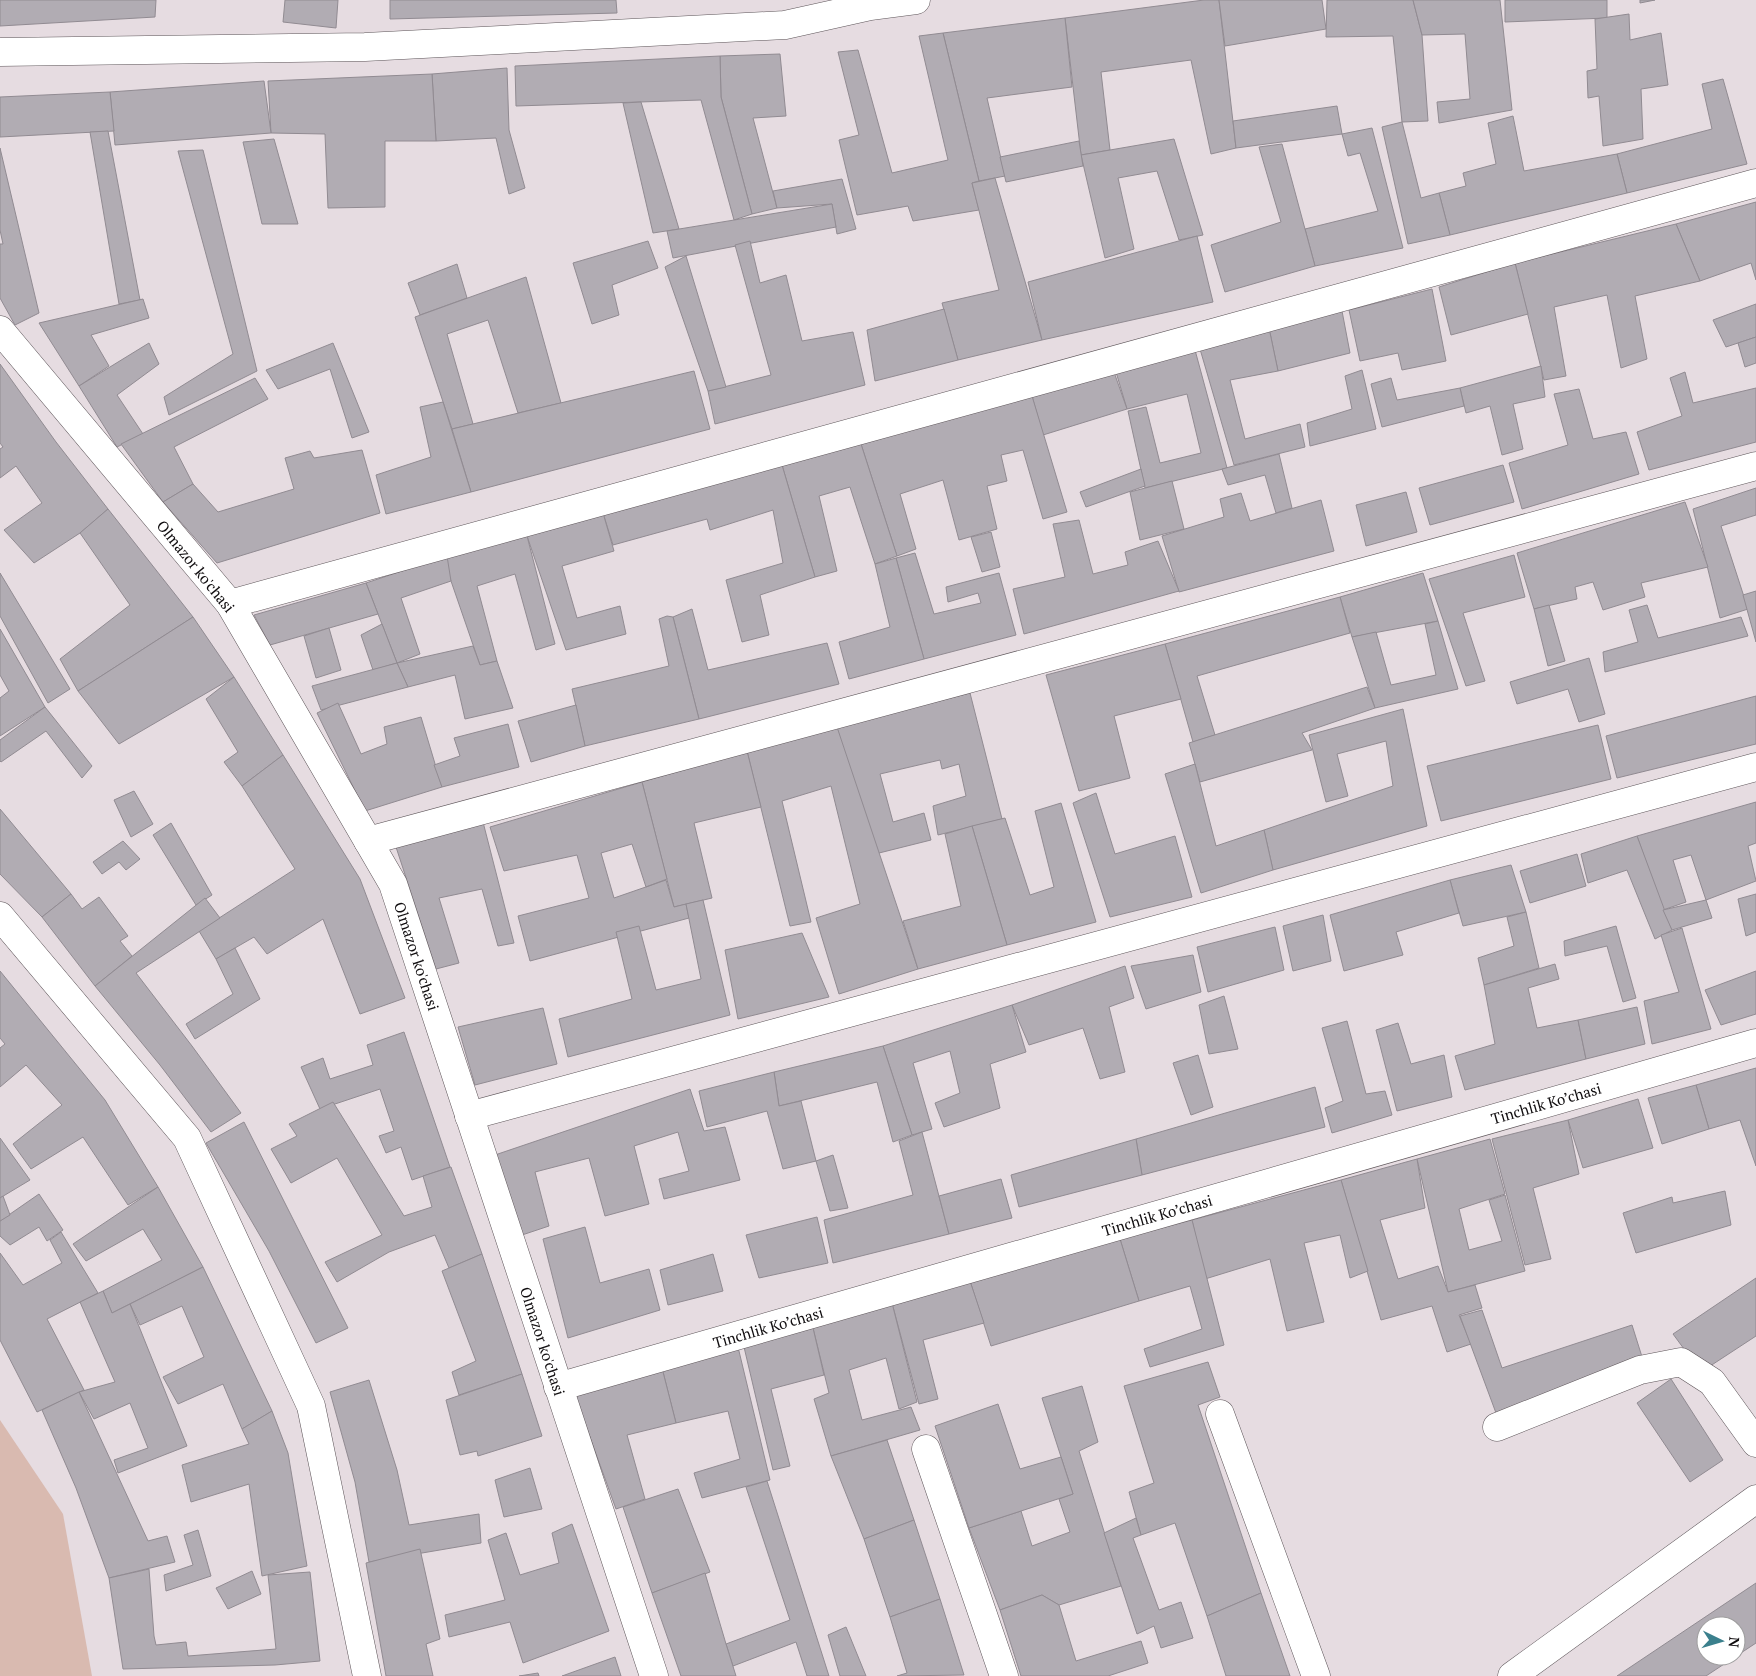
<svg xmlns="http://www.w3.org/2000/svg" width="1756" height="1676" font-family="'PT Serif',serif">
  <rect width="100%" height="100%" fill="#e6dce1"/>
  <!-- green -->
  <polygon fill="#d9bab0" points="0,1420 63,1514 92,1676 0,1676"/>
  <!-- building -->
  <g fill="#b1acb3" stroke="#918b92" fill-rule="evenodd">
    <polygon points="0,0 156,0 155,17 0,26"/>
    <polygon points="285,0 338,0 336,28 283,22"/>
    <polygon points="390,0 616,0 617,13 390,19"/>
    <polygon points="1204,0 1219,0 1236,148 1211,154 1191,60 1101,72 1110,150 1081,155 1065,18"/>
    <polygon points="1219,0 1322,0 1326,29 1225,46"/>
    <polygon points="1327,0 1413,0 1422,35 1428,121 1402,122 1393,36 1326,37"/>
    <polygon points="1413,0 1500,0 1512,110 1439,123 1437,102 1470,99 1465,34 1422,35"/>
    <polygon points="1505,0 1607,0 1607,18 1505,22"/>
    <polygon points="1640,0 1655,0 1640,3"/>
    <polygon points="1629,14 1630,40 1661,33 1668,85 1641,89 1643,139 1603,146 1599,96 1588,98 1587,71 1597,69 1595,19"/>
    <polygon points="1065,18 1072,87 987,98 1005,176 979,181 943,33"/>
    <polygon points="943,33 979,181 972,183 979,210 913,221 908,206 857,215 839,140 859,135 838,52 858,50 892,173 948,160 919,36"/>
    <polygon points="780,54 786,116 753,118 777,208 752,214 721,97 720,56"/>
    <polygon points="720,56 721,97 752,214 734,220 701,100 516,106 515,66"/>
    <polygon points="507,68 509,130 525,188 509,194 496,138 436,141 432,74"/>
    <polygon points="432,74 436,141 385,141 385,207 328,208 325,134 271,133 268,81"/>
    <polygon points="1723,79 1747,164 1627,193 1617,154 1712,129 1702,84"/>
    <polygon points="264,81 271,133 115,145 110,92"/>
    <polygon points="110,92 114,131 0,137 0,97"/>
    <polygon points="641,102 679,229 653,233 623,103"/>
    <polygon points="1337,106 1342,134 1236,148 1233,121"/>
    <polygon points="1513,116 1524,171 1617,154 1627,193 1450,235 1439,193 1466,186 1463,173 1496,164 1488,123"/>
    <polygon points="1402,122 1421,198 1439,193 1450,235 1408,244 1382,127"/>
    <polygon points="1372,128 1403,248 1315,266 1305,229 1378,211 1360,153 1348,156 1342,134"/>
    <polygon points="108,131 140,300 119,304 90,132"/>
    <polygon points="274,139 298,224 262,224 243,142"/>
    <polygon points="1174,139 1203,235 1179,240 1157,171 1118,178 1134,249 1105,258 1081,155"/>
    <polygon points="1079,141 1083,166 1006,182 1000,157"/>
    <polygon points="1282,144 1315,266 1225,292 1211,245 1281,222 1259,147"/>
    <polygon points="0,148 39,313 15,325 0,298 0,244 3,244 0,230"/>
    <polygon points="203,150 257,371 169,415 164,397 233,354 178,151"/>
    <polygon points="995,178 1042,340 958,360 942,303 999,290 972,183"/>
    <polygon points="842,179 856,229 837,234 832,204 777,208 773,191"/>
    <polygon points="1756,202 1756,280 1751,263 1700,281 1676,224"/>
    <polygon points="832,204 836,227 673,258 667,231"/>
    <polygon points="1676,224 1700,281 1635,296 1647,359 1621,368 1607,295 1554,307 1566,376 1544,380 1515,263"/>
    <polygon points="1197,236 1213,302 1042,340 1028,282"/>
    <polygon points="648,241 658,268 612,285 619,315 592,324 573,263"/>
    <polygon points="750,241 760,283 786,275 802,341 853,332 865,385 715,424 708,391 771,375 735,245"/>
    <polygon points="686,256 726,387 708,391 665,267"/>
    <polygon points="1515,263 1528,314 1451,335 1439,287"/>
    <polygon points="457,264 467,298 420,315 408,283"/>
    <polygon points="526,277 561,403 518,413 488,320 447,334 473,424 452,429 415,317"/>
    <polygon points="1432,289 1446,361 1402,370 1398,353 1360,361 1349,310"/>
    <polygon points="143,299 149,318 91,335 109,366 79,386 39,323"/>
    <polygon points="1756,304 1756,337 1726,347 1713,320"/>
    <polygon points="944,309 958,360 875,381 867,330"/>
    <polygon points="1342,311 1350,353 1278,371 1269,328"/>
    <polygon points="1269,328 1278,371 1230,380 1245,439 1300,424 1305,447 1234,465 1200,349"/>
    <polygon points="1756,337 1756,363 1745,367 1738,343"/>
    <polygon points="149,343 159,364 117,395 143,434 117,447 79,386"/>
    <polygon points="333,343 369,432 352,438 330,369 278,389 266,370"/>
    <polygon points="1195,350 1227,468 1145,488 1128,411 1146,407 1160,463 1201,453 1187,394 1127,409 1116,372"/>
    <polygon points="0,364 56,442 108,509 80,533 34,563 4,530 42,503 16,466 0,478 0,449 3,447 0,443"/>
    <polygon points="1541,366 1545,397 1513,404 1523,449 1502,455 1490,406 1466,413 1460,388"/>
    <polygon points="1362,370 1376,429 1310,446 1307,423 1352,409 1345,376"/>
    <polygon points="694,371 710,429 471,492 452,429"/>
    <polygon points="1114,372 1127,409 1043,435 1032,396"/>
    <polygon points="1685,372 1693,403 1756,388 1756,442 1649,470 1637,432 1682,416 1670,378"/>
    <polygon points="255,378 268,399 174,447 193,484 163,502 121,444"/>
    <polygon points="1391,378 1397,400 1460,388 1464,406 1382,427 1371,384"/>
    <polygon points="1579,389 1593,439 1626,432 1639,474 1522,509 1509,463 1568,445 1554,394"/>
    <polygon points="1032,396 1067,512 1043,519 1023,450 1001,455 1007,481 987,486 997,529 959,540 943,480 900,494 916,549 897,556 861,444"/>
    <polygon points="443,402 471,492 386,514 376,475 431,457 420,407"/>
    <polygon points="861,444 897,556 875,564 850,487 819,496 837,571 815,577 782,465"/>
    <polygon points="362,450 380,513 217,563 163,502 193,484 218,512 294,489 285,458 310,451 314,458"/>
    <polygon points="1279,454 1292,508 1276,513 1265,475 1228,485 1222,469"/>
    <polygon points="782,465 815,577 760,595 769,635 742,642 726,580 783,563 773,510 710,530 707,519 613,545 603,513"/>
    <polygon points="1503,465 1514,502 1430,525 1419,488"/>
    <polygon points="1141,469 1145,486 1086,507 1080,492"/>
    <polygon points="1172,481 1184,529 1140,540 1130,492"/>
    <polygon points="1756,488 1756,515 1721,526 1748,609 1720,618 1693,509"/>
    <polygon points="1406,492 1417,532 1366,546 1356,505"/>
    <polygon points="1241,493 1250,521 1321,500 1334,551 1179,592 1162,536 1224,517 1220,499"/>
    <polygon points="1685,502 1708,567 1641,583 1645,597 1603,610 1593,582 1575,587 1577,599 1534,609 1517,553"/>
    <polygon points="108,509 193,617 78,691 60,659 130,605 80,533"/>
    <polygon points="603,513 614,551 562,566 577,618 620,606 626,634 566,650 527,536"/>
    <polygon points="1079,520 1093,574 1128,565 1125,552 1158,541 1179,591 1024,634 1013,589 1065,577 1053,524"/>
    <polygon points="991,532 1000,567 982,572 971,537"/>
    <polygon points="527,536 555,644 536,650 515,574 477,586 497,661 480,665 451,581 442,562 447,556"/>
    <polygon points="915,553 934,614 981,603 978,593 948,602 946,587 999,573 1016,635 924,659 896,558"/>
    <polygon points="1514,555 1525,597 1463,613 1485,681 1466,686 1429,579"/>
    <polygon points="447,556 451,581 401,598 420,654 397,663 366,583"/>
    <polygon points="896,558 924,659 849,679 839,642 890,627 875,564"/>
    <polygon points="0,573 70,689 48,703 0,616"/>
    <polygon points="1423,573 1438,621 1352,637 1340,597"/>
    <polygon points="366,583 378,614 270,645 254,615"/>
    <polygon points="1756,591 1756,642 1743,595"/>
    <polygon points="1340,597 1350,633 1197,676 1215,735 1193,742 1165,644"/>
    <polygon points="1549,605 1565,661 1548,666 1534,609"/>
    <polygon points="1647,605 1658,638 1741,617 1748,636 1605,672 1603,652 1638,642 1629,610"/>
    <polygon points="692,609 708,670 827,643 839,684 699,719 673,617"/>
    <polygon points="667,616 673,617 699,719 585,746 572,689 669,666 659,619"/>
    <polygon points="193,617 234,677 119,744 78,691"/>
    <polygon points="1438,621 1458,689 1375,708 1352,637 1376,632 1391,685 1436,675 1425,624"/>
    <polygon points="382,624 397,663 373,670 361,635"/>
    <polygon points="329,628 341,670 316,678 304,636"/>
    <polygon points="0,629 45,707 0,736 0,698 9,691 0,675"/>
    <polygon points="1165,644 1181,699 1114,716 1130,778 1079,791 1046,675"/>
    <polygon points="473,646 480,665 497,661 513,708 465,719 455,675 408,687 397,663"/>
    <polygon points="1589,658 1605,714 1579,722 1568,689 1517,704 1510,682"/>
    <polygon points="397,663 408,687 321,710 312,686"/>
    <polygon points="234,677 283,755 242,786 224,762 238,752 206,699"/>
    <polygon points="1367,687 1375,708 1302,733 1312,750 1200,782 1189,743"/>
    <polygon points="970,693 1002,819 938,835 933,806 966,796 959,764 942,769 940,760 880,774 893,822 924,813 931,840 871,855 837,727"/>
    <polygon points="1756,696 1756,744 1617,778 1606,736"/>
    <polygon points="338,703 361,754 387,744 384,727 421,717 442,787 365,811 317,713"/>
    <polygon points="576,705 585,746 531,762 518,721"/>
    <polygon points="45,707 92,766 82,778 46,731 1,762 0,761 0,740"/>
    <polygon points="1403,709 1427,826 1273,870 1264,830 1393,786 1386,741 1337,754 1348,796 1326,802 1309,735"/>
    <polygon points="508,724 519,767 442,787 434,765 460,756 454,738"/>
    <polygon points="1598,725 1611,779 1441,821 1427,766"/>
    <polygon points="837,727 918,969 839,994 816,918 860,904 831,786 782,801 811,922 790,926 747,751"/>
    <polygon points="747,751 761,807 694,823 712,898 674,907 642,782"/>
    <polygon points="283,755 360,879 405,998 360,1014 323,919 267,954 254,937 216,959 199,931 295,869 242,786"/>
    <polygon points="1195,764 1216,846 1264,830 1273,870 1201,893 1165,774"/>
    <polygon points="642,782 667,879 646,887 632,844 601,853 614,898 666,880 674,907 686,904 689,918 530,961 518,916 589,898 577,855 504,871 490,827"/>
    <polygon points="134,791 153,824 131,837 114,800"/>
    <polygon points="1096,793 1115,854 1175,836 1192,897 1110,917 1073,803"/>
    <polygon points="1756,802 1756,843 1748,846 1756,881 1706,900 1691,855 1673,860 1686,902 1663,910 1637,836"/>
    <polygon points="1061,803 1096,922 1007,945 972,826 1005,818 1030,895 1054,887 1035,811"/>
    <polygon points="0,809 71,894 42,917 0,874"/>
    <polygon points="483,822 514,943 498,946 482,889 439,898 459,963 436,969 396,847"/>
    <polygon points="171,823 212,895 196,905 153,835"/>
    <polygon points="972,826 1007,945 918,969 903,921 961,906 945,834"/>
    <polygon points="1637,836 1672,930 1655,939 1627,870 1588,883 1581,854"/>
    <polygon points="123,841 140,859 126,870 119,862 102,874 93,862"/>
    <polygon points="1577,854 1586,886 1530,903 1520,871"/>
    <polygon points="1511,865 1526,912 1463,926 1450,880"/>
    <polygon points="1450,880 1459,913 1396,932 1403,955 1344,971 1330,915"/>
    <polygon points="71,894 82,909 99,897 128,936 120,941 132,956 95,986 42,917"/>
    <polygon points="1756,894 1756,932 1746,936 1738,899"/>
    <polygon points="205,898 220,918 136,973 192,1046 241,1113 211,1132 160,1065 95,986"/>
    <polygon points="703,900 730,1015 568,1057 559,1019 632,999 616,932 639,926 656,990 701,979 686,904"/>
    <polygon points="1706,900 1712,918 1672,930 1663,910"/>
    <polygon points="1526,912 1539,968 1484,985 1478,958 1514,946 1507,917"/>
    <polygon points="1323,915 1331,961 1293,971 1283,926"/>
    <polygon points="1616,926 1636,998 1623,1002 1607,946 1565,956 1564,941"/>
    <polygon points="1275,927 1284,970 1208,992 1197,947"/>
    <polygon points="1682,928 1711,1029 1652,1044 1644,1001 1679,992 1661,935"/>
    <polygon points="802,933 829,997 738,1019 725,950"/>
    <polygon points="235,948 260,999 195,1039 186,1024 233,994 216,959"/>
    <polygon points="1193,955 1201,992 1146,1009 1131,966"/>
    <polygon points="1555,964 1559,979 1528,988 1537,1028 1578,1020 1586,1059 1465,1090 1455,1056 1495,1044 1484,985"/>
    <polygon points="1125,966 1134,998 1109,1007 1125,1072 1100,1079 1083,1028 1029,1045 1012,1005"/>
    <polygon points="0,971 105,1100 158,1187 128,1205 83,1137 31,1169 13,1144 62,1105 26,1065 0,1087 0,1048 5,1044 0,1038"/>
    <polygon points="1756,971 1756,1014 1721,1025 1705,990"/>
    <polygon points="1224,996 1238,1049 1209,1054 1199,1005"/>
    <polygon points="1012,1005 1026,1052 990,1064 1000,1108 944,1127 935,1103 960,1093 950,1051 913,1063 932,1129 912,1135 883,1046"/>
    <polygon points="1637,1007 1645,1044 1586,1059 1578,1020"/>
    <polygon points="543,1008 557,1064 475,1085 458,1027"/>
    <polygon points="1347,1021 1366,1094 1385,1091 1392,1115 1332,1133 1325,1108 1343,1101 1322,1028"/>
    <polygon points="1398,1023 1411,1064 1444,1055 1452,1097 1397,1111 1376,1030"/>
    <polygon points="404,1032 450,1167 412,1180 401,1147 386,1153 379,1136 394,1131 380,1089 320,1109 301,1067 323,1058 330,1079 373,1065 367,1045"/>
    <polygon points="883,1046 912,1135 893,1142 877,1082 779,1106 774,1072"/>
    <polygon points="1198,1055 1213,1107 1191,1115 1173,1063"/>
    <polygon points="1756,1068 1756,1166 1740,1120 1709,1129 1696,1085"/>
    <polygon points="774,1072 779,1106 801,1101 816,1161 783,1169 767,1111 707,1127 699,1091"/>
    <polygon points="1696,1085 1709,1129 1662,1144 1648,1098"/>
    <polygon points="1315,1087 1325,1127 1142,1175 1136,1139"/>
    <polygon points="690,1089 704,1131 725,1127 740,1180 664,1199 659,1179 689,1171 678,1132 634,1146 649,1204 605,1216 589,1158 535,1172 549,1226 519,1236 489,1157"/>
    <polygon points="1638,1099 1653,1148 1583,1168 1568,1120"/>
    <polygon points="333,1102 404,1216 432,1207 423,1176 451,1167 482,1254 449,1268 435,1235 389,1252 337,1282 325,1262 382,1235 337,1158 291,1183 271,1149 297,1136 289,1124"/>
    <polygon points="1568,1120 1579,1174 1533,1188 1551,1259 1525,1265 1492,1139"/>
    <polygon points="244,1122 348,1328 316,1343 269,1251 206,1143"/>
    <polygon points="922,1132 949,1234 833,1263 824,1220 913,1195 899,1141"/>
    <polygon points="0,1138 30,1180 0,1198"/>
    <polygon points="1136,1139 1142,1175 1019,1207 1011,1175"/>
    <polygon points="1490,1139 1505,1194 1459,1209 1469,1250 1502,1241 1489,1200 1505,1195 1525,1271 1448,1292 1417,1159"/>
    <polygon points="833,1155 848,1208 830,1211 816,1161"/>
    <polygon points="1417,1159 1425,1208 1380,1220 1398,1279 1438,1266 1448,1292 1475,1285 1482,1308 1459,1315 1471,1344 1447,1352 1432,1306 1381,1320 1341,1180"/>
    <polygon points="1001,1179 1012,1218 949,1234 939,1196"/>
    <polygon points="1341,1180 1368,1271 1350,1278 1340,1235 1304,1243 1324,1322 1287,1331 1270,1259 1205,1279 1192,1220"/>
    <polygon points="158,1187 203,1267 112,1313 103,1291 162,1260 143,1229 86,1261 73,1244"/>
    <polygon points="1725,1191 1731,1225 1636,1253 1623,1213 1672,1197 1673,1203"/>
    <polygon points="39,1194 63,1230 47,1241 39,1227 10,1245 0,1236 0,1221"/>
    <polygon points="3,1196 10,1215 0,1221 0,1198"/>
    <polygon points="817,1217 828,1263 759,1278 746,1235"/>
    <polygon points="1192,1220 1224,1345 1150,1367 1144,1349 1202,1329 1190,1286 1139,1301 1120,1239"/>
    <polygon points="585,1227 600,1283 649,1269 660,1310 568,1338 543,1239"/>
    <polygon points="61,1232 98,1293 47,1319 84,1390 37,1412 0,1340 0,1253 23,1285 62,1263 50,1240"/>
    <polygon points="1120,1239 1139,1301 991,1346 970,1281"/>
    <polygon points="482,1254 522,1374 459,1395 452,1372 476,1361 442,1271"/>
    <polygon points="713,1254 723,1291 668,1305 660,1270"/>
    <polygon points="203,1267 272,1411 242,1429 223,1384 178,1404 163,1377 204,1357 182,1306 140,1325 130,1304"/>
    <polygon points="1756,1278 1756,1336 1701,1372 1673,1334"/>
    <polygon points="970,1281 984,1323 923,1340 938,1399 919,1404 892,1303"/>
    <polygon points="103,1291 112,1313 130,1304 187,1446 118,1473 114,1460 148,1448 130,1403 94,1419 79,1392 115,1382 80,1302"/>
    <polygon points="892,1303 917,1402 899,1409 886,1358 849,1370 862,1420 911,1407 920,1430 831,1456 814,1399 829,1393 813,1328"/>
    <polygon points="1482,1310 1502,1368 1632,1325 1643,1360 1496,1413 1460,1316"/>
    <polygon points="813,1328 824,1375 771,1389 790,1466 773,1470 744,1347"/>
    <polygon points="738,1347 770,1480 702,1498 694,1473 740,1459 728,1411 676,1423 662,1368"/>
    <polygon points="1208,1362 1220,1397 1198,1405 1261,1593 1207,1616 1175,1523 1141,1535 1129,1492 1154,1483 1124,1386"/>
    <polygon points="662,1368 676,1423 627,1435 645,1499 616,1509 574,1393"/>
    <polygon points="522,1374 542,1436 478,1456 477,1451 460,1455 446,1400"/>
    <polygon points="1671,1379 1723,1460 1690,1482 1637,1403"/>
    <polygon points="369,1380 397,1470 409,1525 479,1514 481,1543 369,1562 355,1482 330,1392"/>
    <polygon points="1082,1386 1098,1442 1079,1451 1121,1586 1059,1605 1042,1595 1000,1610 969,1528 1021,1511 1032,1546 1070,1532 1059,1499 1073,1494 1042,1398"/>
    <polygon points="79,1392 148,1541 167,1536 175,1562 109,1578 76,1488 42,1410"/>
    <polygon points="998,1404 1020,1469 1061,1457 1073,1494 969,1528 935,1426"/>
    <polygon points="272,1411 288,1453 307,1566 262,1576 249,1484 191,1502 182,1465 249,1444 242,1429"/>
    <polygon points="887,1440 914,1520 864,1539 831,1456"/>
    <polygon points="530,1468 542,1509 504,1517 495,1480"/>
    <polygon points="767,1481 829,1676 807,1676 796,1642 733,1666 726,1644 790,1620 746,1487"/>
    <polygon points="678,1489 710,1572 652,1593 623,1507"/>
    <polygon points="1136,1518 1141,1535 1133,1538 1159,1610 1181,1602 1193,1638 1161,1648 1154,1626 1137,1634 1104,1533"/>
    <polygon points="914,1520 940,1599 890,1617 864,1539"/>
    <polygon points="572,1524 609,1631 523,1663 510,1622 449,1637 445,1615 505,1600 488,1540 506,1533 520,1575 559,1563 552,1533"/>
    <polygon points="198,1530 211,1576 166,1591 164,1575 193,1565 184,1535"/>
    <polygon points="420,1549 440,1639 426,1644 433,1676 386,1676 366,1563"/>
    <polygon points="149,1569 154,1636 156,1645 186,1642 188,1656 276,1649 268,1575 310,1572 320,1661 275,1665 123,1669 109,1578"/>
    <polygon points="252,1571 261,1594 228,1609 216,1588"/>
    <polygon points="705,1573 726,1644 736,1676 681,1676 652,1593"/>
    <path d="M1756 1583V1643L1706 1676H1617ZM1706 1626H1736V1656H1706Z"/>
    <polygon points="1261,1593 1290,1676 1226,1676 1207,1616"/>
    <polygon points="1042,1595 1059,1605 1076,1661 1141,1641 1148,1663 1108,1676 1021,1676 1000,1610"/>
    <polygon points="940,1599 964,1675 897,1676 907,1673 890,1617"/>
    <polygon points="846,1627 866,1676 840,1676 828,1635"/>
    <polygon points="615,1657 621,1676 562,1676"/>
    <polygon points="538,1673 539,1676 519,1676"/>
  </g>
  <g fill="none" stroke-linecap="round" stroke-linejoin="round">
    <!-- street casing -->
    <g stroke="#5d5559" stroke-width="29">
      <g id="street">
        <polyline points="0,330 230,604 393,884 654,1676"/>
        <polyline points="230,604 1756,183"/>
        <polyline points="368,841 1756,466"/>
        <polyline points="0,916 187,1138 311,1406 367,1676"/>
        <polyline points="469,1116 1756,767"/>
        <polyline points="558,1387 1756,1043"/>
        <polyline points="1220,1414 1316,1676"/>
        <polyline points="1497,1427 1640,1370 1681,1362 1712,1382 1756,1443"/>
        <polyline points="926,1449 1004,1676"/>
        <polyline points="1512,1676 1756,1499"/>
      </g>
    </g>
    <!-- secondary casing -->
    <g stroke="#5d5559" stroke-width="29">
      <polyline id="secondary" points="0,52 365,47 785,25 870,6 916,0"/>
    </g>
    <!-- street -->
    <use href="#street" stroke="#fff" stroke-width="28"/>
    <!-- secondary -->
    <use href="#secondary" stroke="#fff" stroke-width="28"/>
  </g>
  <g text-anchor="middle" dominant-baseline="central" stroke-width="4.5" stroke-linejoin="round" paint-order="stroke">
    <!-- street labels -->
    <g font-size="15" fill="#100d0f" stroke="#fff">
      <text transform="translate(196 566) rotate(51)">Olmazor ko'chasi</text>
      <text transform="translate(417 956) rotate(72)">Olmazor ko'chasi</text>
      <text transform="translate(1546 1103) rotate(-16)">Tinchlik Ko’chasi</text>
      <text transform="translate(1157 1215) rotate(-16)">Tinchlik Ko’chasi</text>
      <text transform="translate(768 1327) rotate(-16)">Tinchlik Ko’chasi</text>
      <text transform="translate(543 1341) rotate(72)">Olmazor ko'chasi</text>
    </g>
  </g>
  <!-- north arrow -->
  <g transform="translate(1721 1641) rotate(95)"><circle r="24" fill="#ffffff" stroke="#9f9e9f"/>
  <path d="M0-4L9 19L0 12L-9 19Z" fill="#3b808d"/>
  <text y="-8" font-size="14" font-weight="bold" text-anchor="middle" fill="#100d0f">N</text>
  </g>
</svg>
